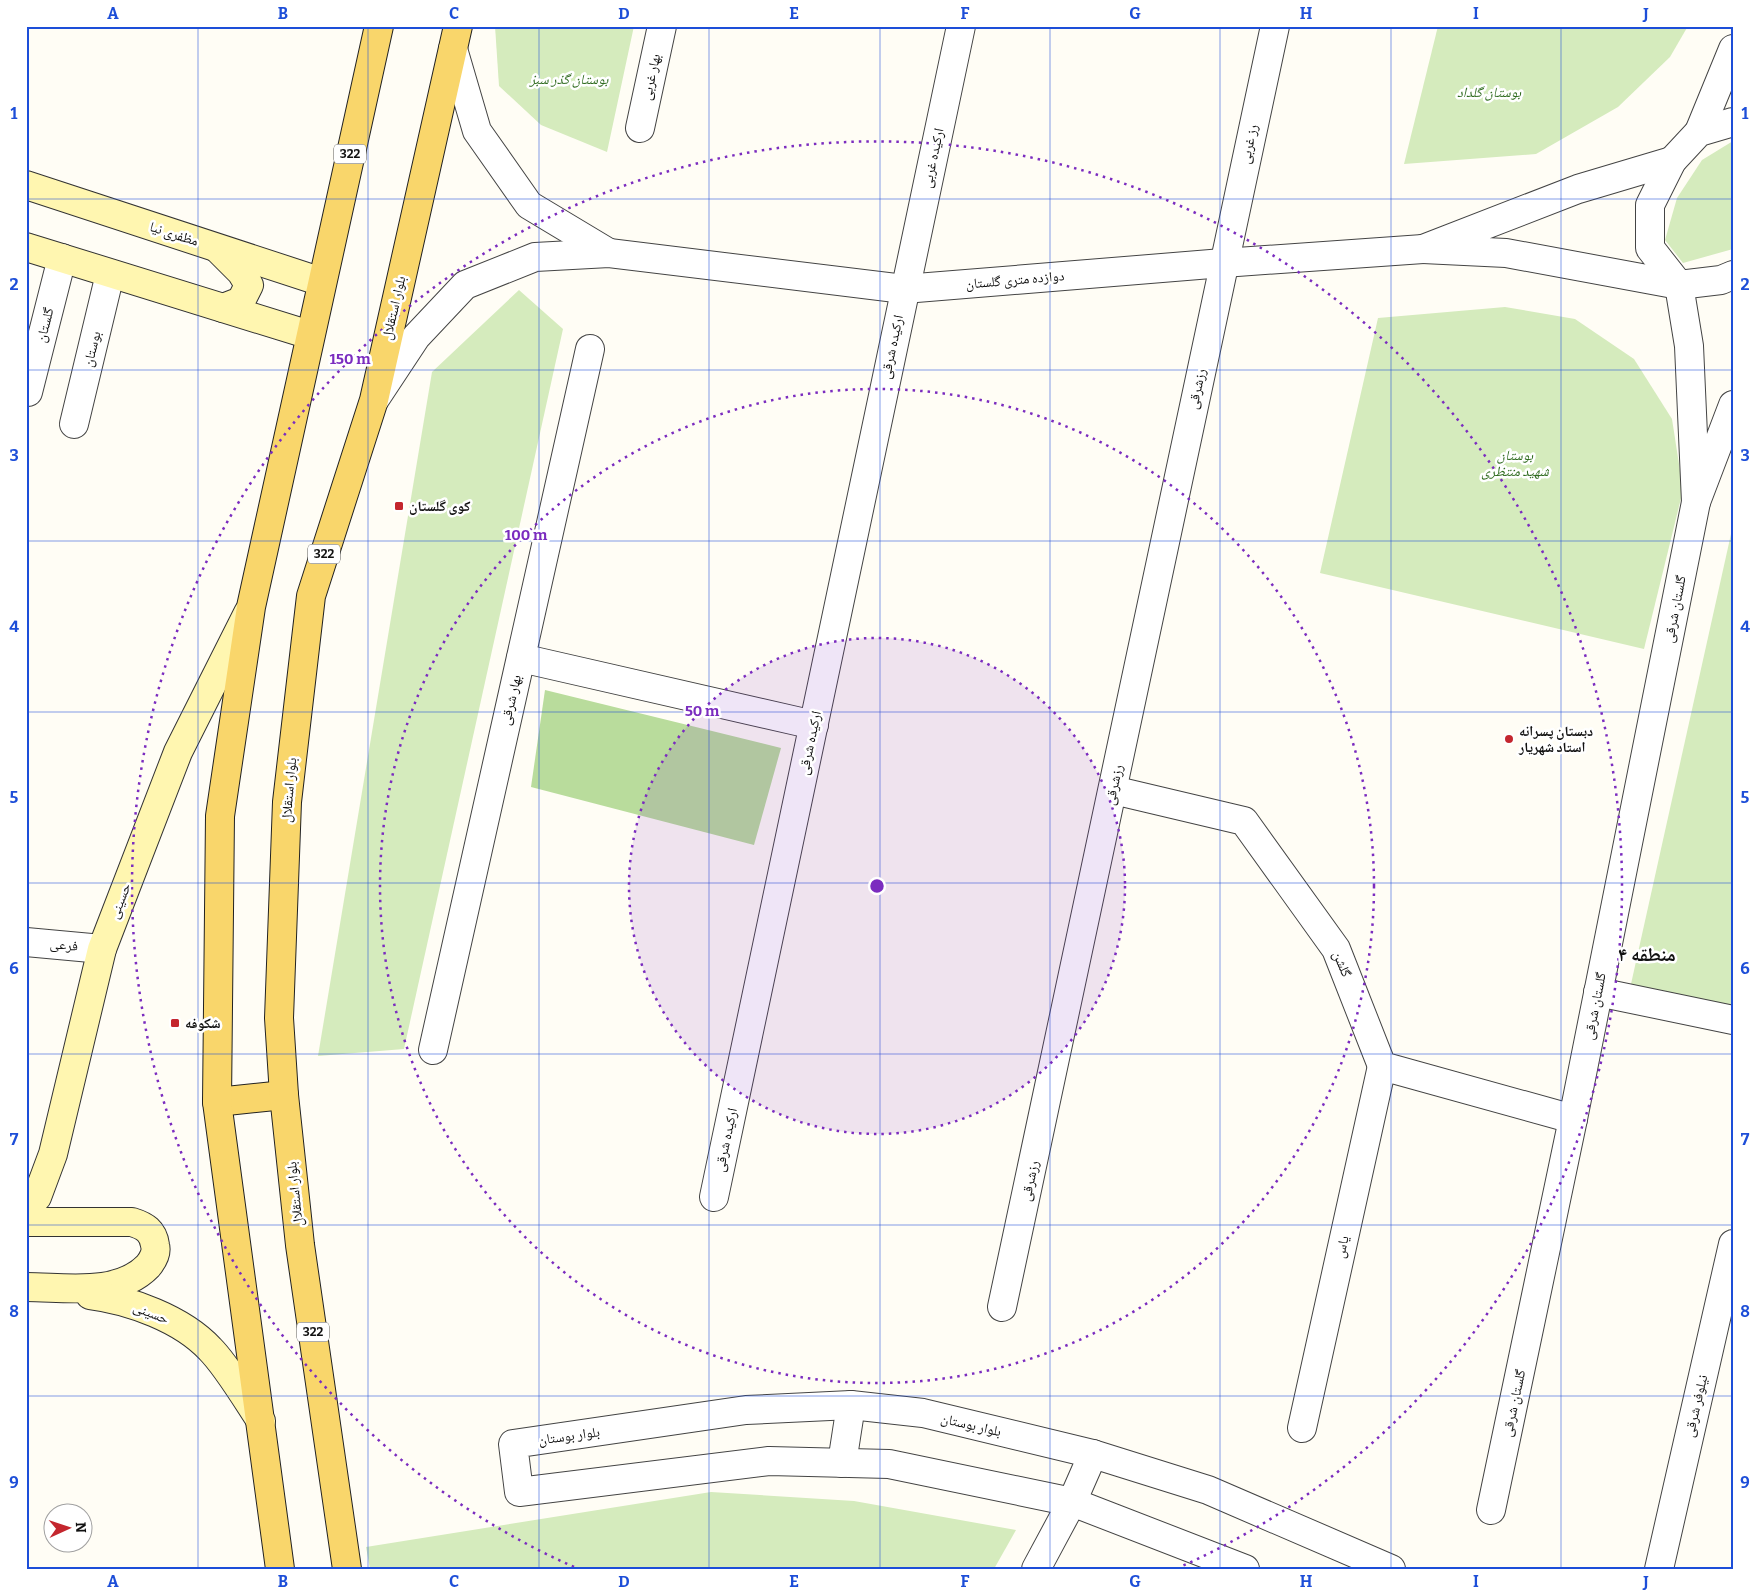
<svg xmlns="http://www.w3.org/2000/svg" width="1759" height="1595" font-family="Bitter,'Noto Naskh Arabic',serif">
  <rect width="100%" height="100%" fill="#fffdf5"/>
  <!-- green -->
  <g fill="#d5ebbd">
    <polygon points="495,26 634,26 607,152 541,125 499,86"/>
    <polygon points="1438,26 1688,26 1670,57 1618,107 1536,154 1404,164"/>
    <polygon points="1733,141 1733,249 1683,263 1665,240 1677,198 1702,160"/>
    <polygon points="519,290 563,329 404,1049 318,1056 432,372"/>
    <polygon points="1505,307 1575,319 1634,359 1672,419 1683,490 1644,649 1320,573 1378,318"/>
    <polygon points="1733,525 1733,1006 1631,984"/>
    <polygon points="711,1492 854,1501 1016,1530 994,1569 370,1569 366,1547"/>
  </g>
  <!-- forest -->
  <polygon fill="#b9dc9c" points="545,690 781,748 754,845 531,787"/>
  <g fill="none" stroke-linecap="round" stroke-linejoin="round">
    <!-- minor casing -->
    <g stroke="#444" stroke-width="30">
      <g id="minor">
        <polyline points="453,49 477,131 529,205 609,253"/>
        <polyline points="1733,122 1699,132 1672,161 1650,205 1650,248 1679,285 1689,346 1696,502 1733,405"/>
        <polyline points="640,128 662,26"/>
        <polyline points="1699,132 1733,49"/>
        <polyline points="1672,161 1578,189 1423,249 1506,253 1679,285 1721,280 1733,275"/>
        <polyline points="28,392 62,258"/>
        <polyline points="375,399 416,337 465,285 535,257 609,253 904,289 1223,263 1423,249"/>
        <polyline points="74,424 110,274"/>
        <polyline points="521,658 814,725"/>
        <polyline points="1113,790 1244,821 1336,949 1382,1066 1573,1119"/>
        <polyline points="26,942 102,949"/>
        <polyline points="1598,992 1733,1020"/>
        <polyline points="433,1050 590,349"/>
        <polyline points="714,1197 961,26"/>
        <polyline points="1002,1307 1275,26"/>
        <polyline points="1302,1428 1382,1066"/>
        <polyline points="842,1463 851,1405"/>
        <polyline points="1491,1510 1573,1119 1696,502"/>
        <polyline points="1036,1569 1072,1502 1093,1454"/>
        <polyline points="1245,1569 1072,1502 889,1464 769,1461 519,1492 513,1444 746,1410 851,1405 923,1413 1093,1454 1208,1490 1391,1569"/>
        <polyline points="1659,1569 1733,1244"/>
      </g>
    </g>
    <!-- secondary casing -->
    <g stroke="#333" stroke-width="30">
      <g id="secondary">
        <polyline points="26,185 322,282"/>
        <polyline points="26,247 310,335"/>
        <polyline points="219,250 241,272 249,285 241,301 223,308"/>
        <polyline points="26,1208 37,1197 53,1154 102,949 178,752 248,613"/>
        <path d="M26 1222H132C145 1226 153 1231 155 1245 157 1252 153 1260 148 1266 118 1297 66 1287 26 1287"/>
        <path d="M90 1295C130 1300 182 1319 210 1349 227 1366 247 1400 261 1421"/>
      </g>
    </g>
    <!-- primary casing -->
    <g stroke="#222" stroke-width="30">
      <g id="primary">
        <polyline points="217,1102 284,1095"/>
        <polyline points="280,1569 217,1102 220,816 251,607 379,26"/>
        <polyline points="347,1569 300,1245 284,1095 279,1018 287,802 311,596 374,400 458,26"/>
      </g>
    </g>
    <!-- minor -->
    <use href="#minor" stroke="#fff" stroke-width="28"/>
    <!-- secondary -->
    <use href="#secondary" stroke="#fff6b0" stroke-width="28"/>
    <!-- primary -->
    <use href="#primary" stroke="#f9d66b" stroke-width="28"/>
  </g>
  <!-- grid -->
  <path fill="none" stroke="#1d4ed8" stroke-width="1" stroke-opacity="0.55" d="M198 26V1569M368 26V1569M539 26V1569M709 26V1569M880 26V1569M1050 26V1569M1220 26V1569M1391 26V1569M1561 26V1569M26 199H1733M26 370H1733M26 541H1733M26 712H1733M26 883H1733M26 1054H1733M26 1225H1733M26 1396H1733"/>
  <!-- distance rings -->
  <circle cx="877" cy="886" r="248" fill="#7b2cbf" fill-opacity=".12"/>
  <g fill="none" stroke="#7b2cbf" stroke-width="2.5" stroke-dasharray="2.5 5">
    <circle cx="877" cy="886" r="248"/>
    <circle cx="877" cy="886" r="497"/>
    <path d="M574 1567A745 745 0 1 1 1180 1567"/>
  </g>
  <!-- markers -->
  <g fill="#c4262e" stroke="#fff" stroke-width="2">
    <rect x="394" y="501" width="10" height="10" rx="2.5"/>
    <circle cx="1509" cy="739" r="5"/>
    <rect x="170" y="1018" width="10" height="10" rx="2.5"/>
  </g>
  <g text-anchor="middle" dominant-baseline="central" stroke-width="5" stroke-linejoin="round" paint-order="stroke">
    <!-- shield labels -->
    <g fill="#fff" stroke="#585858" stroke-width="1">
      <rect x="334" y="144.5" width="32" height="19" rx="4"/>
      <rect x="308" y="544.5" width="32" height="19" rx="4"/>
      <rect x="297" y="1322.5" width="32" height="19" rx="4"/>
    </g>
    <g font-size="12" font-weight="bold" fill="#111">
      <text x="350" y="154">322</text>
      <text x="324" y="554">322</text>
      <text x="313" y="1332">322</text>
    </g>
    <!-- street labels -->
    <g font-size="14" fill="#111" stroke="#fff">
      <text transform="translate(651 77) rotate(-78)">بهار غربی</text>
      <text transform="translate(1249 144) rotate(-78)">رز غربی</text>
      <text transform="translate(933 158) rotate(-78)">ارکیده غربی</text>
      <text transform="translate(174 234) rotate(18)">مظفری نیا</text>
      <text transform="translate(1015 280) rotate(-5)">دوازده متری گلستان</text>
      <text transform="translate(394 308) rotate(-77)">بلوار استقلال</text>
      <text transform="translate(45 325) rotate(-76)">گلستان</text>
      <text transform="translate(892 347) rotate(-78)">ارکیده شرقی</text>
      <text transform="translate(92 349) rotate(-76)">بوستان</text>
      <text transform="translate(1197 389) rotate(-78)">رزشرقی</text>
      <text transform="translate(1675 609) rotate(-79)">گلستان شرقی</text>
      <text transform="translate(511 700) rotate(-77)">بهار شرقی</text>
      <text transform="translate(810 743) rotate(-78)">ارکیده شرقی</text>
      <text transform="translate(1114 785) rotate(-78)">رزشرقی</text>
      <text transform="translate(289 790) rotate(-85)">بلوار استقلال</text>
      <text transform="translate(120 901) rotate(-69)">حسینی</text>
      <text transform="translate(64 945) rotate(6)">فرعی</text>
      <text transform="translate(1342 964) rotate(67)">گلشن</text>
      <text transform="translate(1595 1006) rotate(-79)">گلستان شرقی</text>
      <text transform="translate(726 1140) rotate(-78)">ارکیده شرقی</text>
      <text transform="translate(1030 1181) rotate(-78)">رزشرقی</text>
      <text transform="translate(295 1194) rotate(-96)">بلوار استقلال</text>
      <text transform="translate(1342 1247) rotate(-78)">یاس</text>
      <text transform="translate(151 1313) rotate(21)">حسینی</text>
      <text transform="translate(1514 1403) rotate(-78)">گلستان شرقی</text>
      <text transform="translate(1696 1406) rotate(-77)">نیلوفر شرقی</text>
      <text transform="translate(971 1425) rotate(13)">بلوار بوستان</text>
      <text transform="translate(569 1436) rotate(-8)">بلوار بوستان</text>
    </g>
    <!-- park labels -->
    <g font-size="14" font-style="italic" fill="#2f6b1f" stroke="#fff">
      <text x="569" y="79">بوستان گذر سبز</text>
      <text x="1489" y="92">بوستان گلداد</text>
      <text x="1515" y="455">بوستان<tspan x="1515" dy="16">شهید منتظری</tspan></text>
    </g>
    <!-- poi labels -->
    <g font-size="14" font-weight="bold" fill="#111" stroke="#fff" text-anchor="start">
      <text x="409" y="506">کوی گلستان</text>
      <text x="1519" y="731">دبستان پسرانه<tspan x="1519" dy="16">استاد شهريار</tspan></text>
      <text x="185" y="1023">شکوفه</text>
    </g>
    <!-- district labels -->
    <g font-size="19" font-weight="bold" fill="#111" stroke="#fff">
      <text x="1647" y="954">منطقه ۴</text>
    </g>
  </g>
  <circle cx="877" cy="886" r="8" fill="#7b2cbf" stroke="#fff" stroke-width="2.5"/>
  <g font-size="15" text-anchor="middle" font-weight="bold" fill="#7b2cbf" stroke="#fff" stroke-width="5" stroke-linejoin="round" paint-order="stroke">
    <text x="350" y="364">150 m</text>
    <text x="526" y="540">100 m</text>
    <text x="702" y="716">50 m</text>
  </g>
  <!-- border -->
  <rect width="1759" height="1595" fill="none" stroke="#ffffff" stroke-width="55"/>
  <!-- north arrow -->
  <g transform="translate(68 1528) rotate(87)"><circle r="24" fill="#ffffff" stroke="#a0a0a0"/>
  <path d="M0-4L9 19L0 12L-9 19Z" fill="#c4262e"/>
  <text y="-8" font-size="14" font-weight="bold" text-anchor="middle" fill="#111111">N</text>
  </g>
  <rect x="28" y="28" width="1704" height="1540" fill="none" stroke="#1d4ed8" stroke-width="2"/>
  <g font-size="16" text-anchor="middle" font-weight="bold" fill="#1d4ed8">
    <text x="113" y="19">A</text>
    <text x="283" y="19">B</text>
    <text x="454" y="19">C</text>
    <text x="624" y="19">D</text>
    <text x="794" y="19">E</text>
    <text x="965" y="19">F</text>
    <text x="1135" y="19">G</text>
    <text x="1306" y="19">H</text>
    <text x="1476" y="19">I</text>
    <text x="1646" y="19">J</text>
    <text x="14" y="119">1</text>
    <text x="1745" y="119">1</text>
    <text x="14" y="290">2</text>
    <text x="1745" y="290">2</text>
    <text x="14" y="461">3</text>
    <text x="1745" y="461">3</text>
    <text x="14" y="632">4</text>
    <text x="1745" y="632">4</text>
    <text x="14" y="803">5</text>
    <text x="1745" y="803">5</text>
    <text x="14" y="974">6</text>
    <text x="1745" y="974">6</text>
    <text x="14" y="1145">7</text>
    <text x="1745" y="1145">7</text>
    <text x="14" y="1317">8</text>
    <text x="1745" y="1317">8</text>
    <text x="14" y="1488">9</text>
    <text x="1745" y="1488">9</text>
    <text x="113" y="1587">A</text>
    <text x="283" y="1587">B</text>
    <text x="454" y="1587">C</text>
    <text x="624" y="1587">D</text>
    <text x="794" y="1587">E</text>
    <text x="965" y="1587">F</text>
    <text x="1135" y="1587">G</text>
    <text x="1306" y="1587">H</text>
    <text x="1476" y="1587">I</text>
    <text x="1646" y="1587">J</text>
  </g>
</svg>
